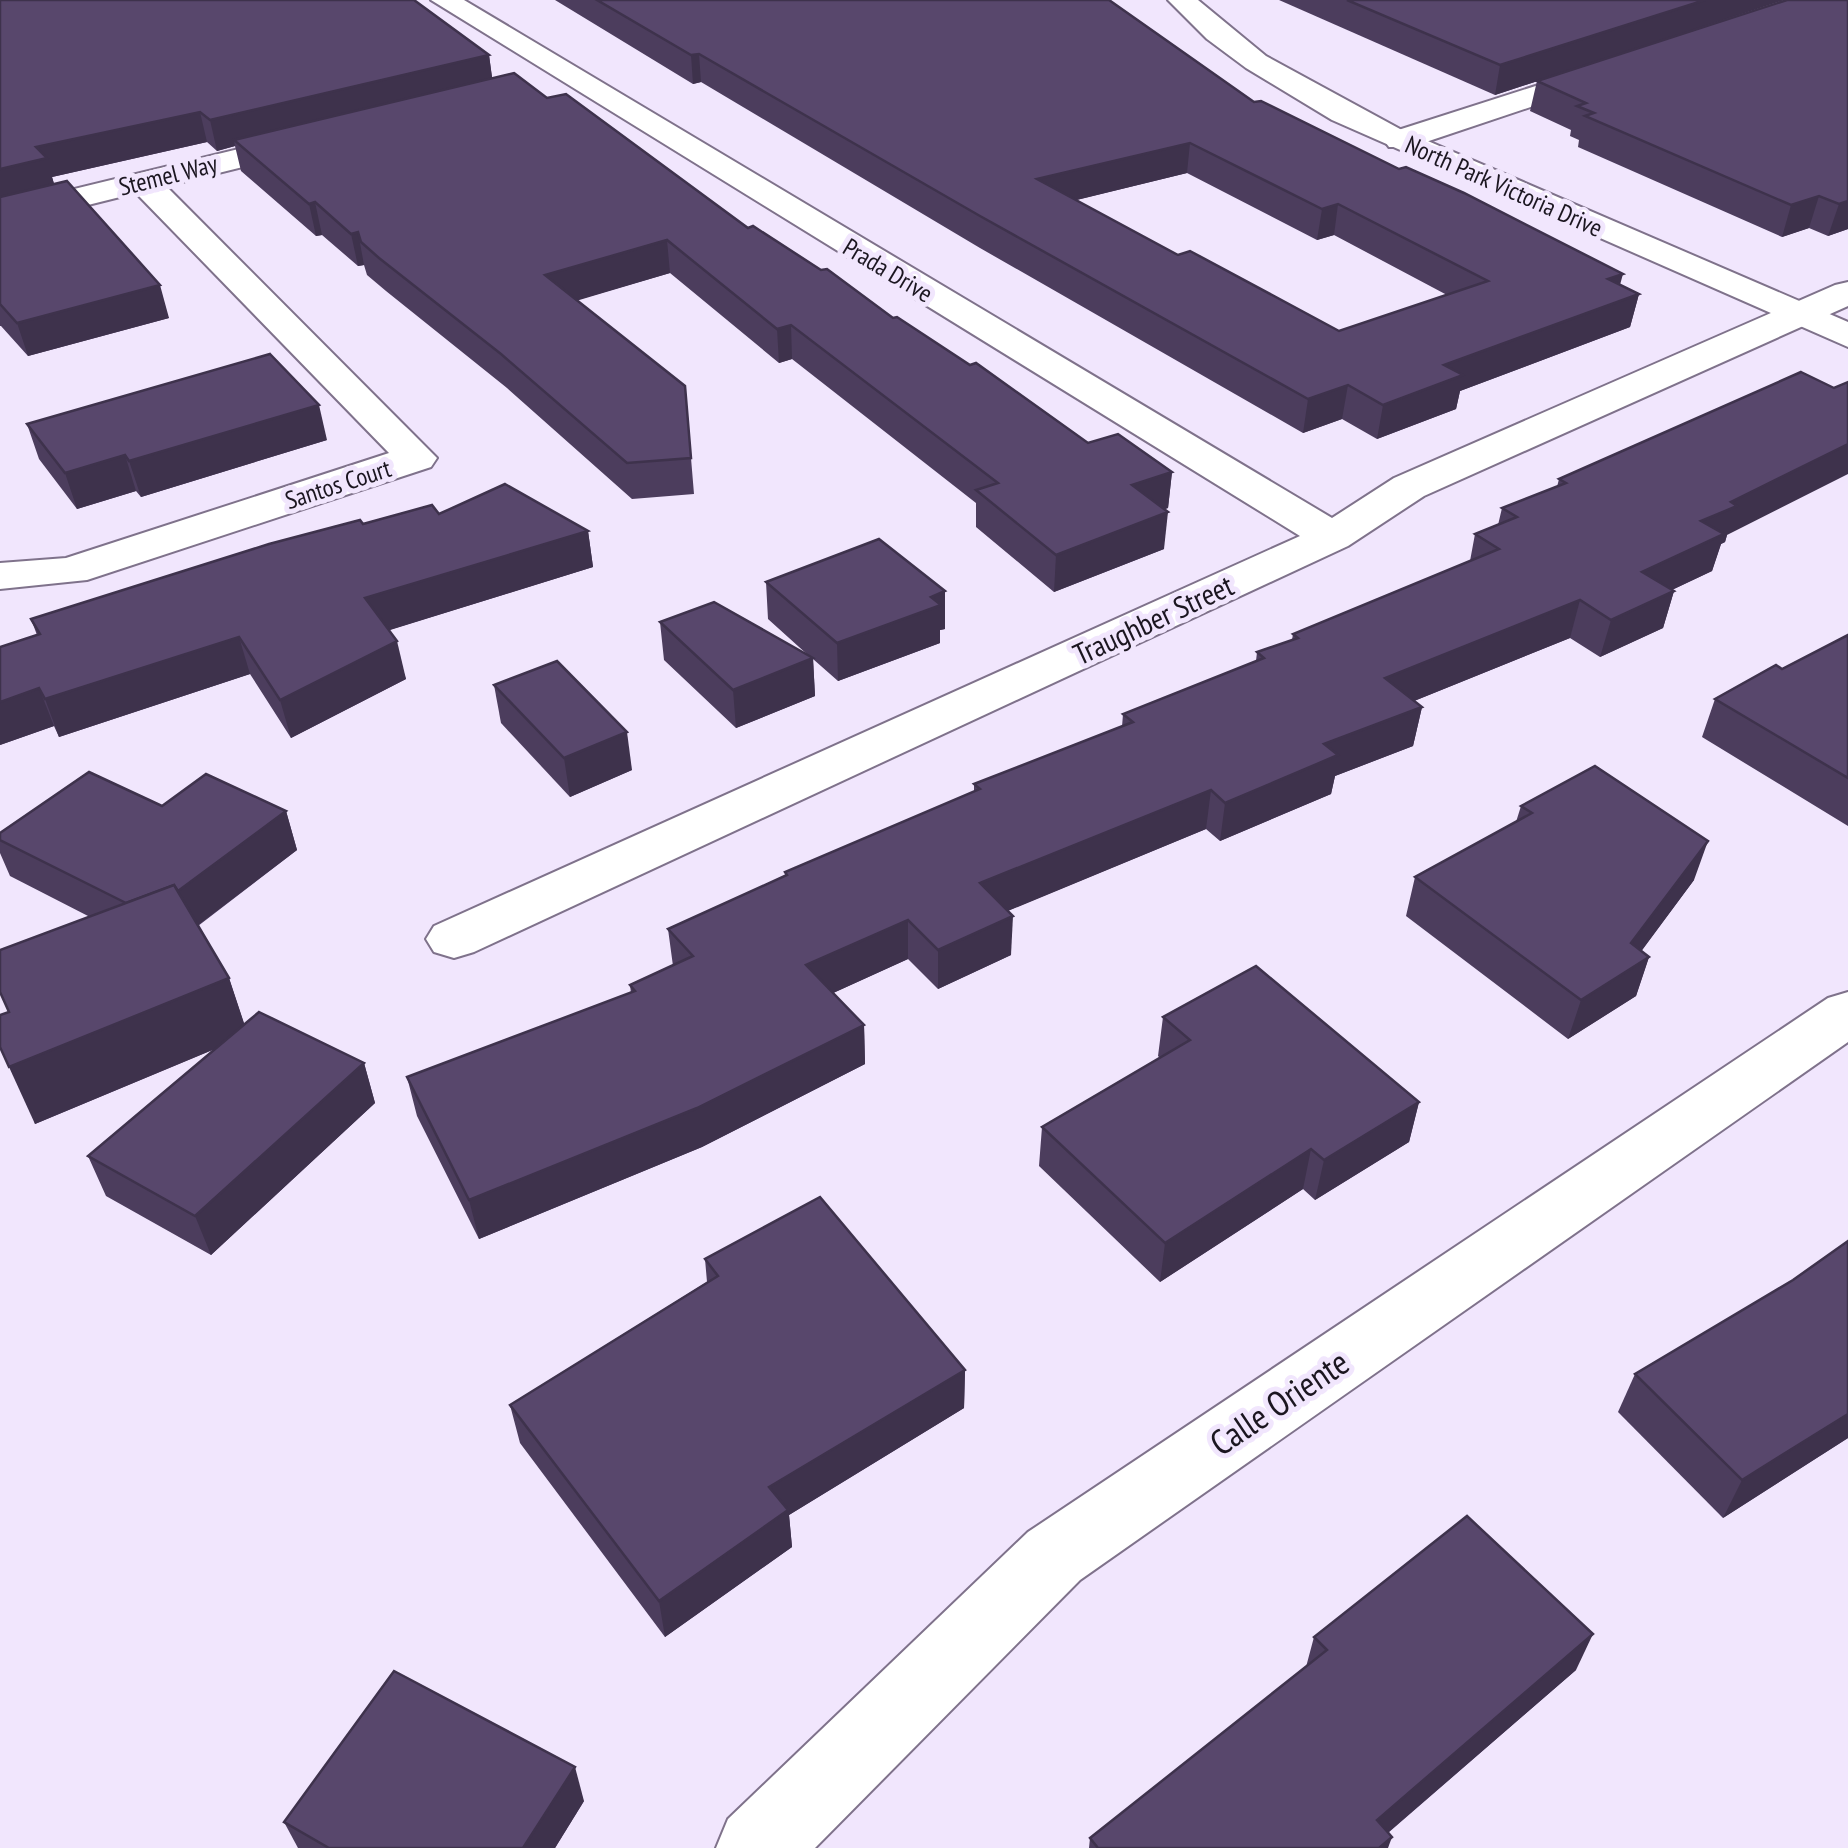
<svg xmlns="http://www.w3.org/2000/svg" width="1848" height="1848" font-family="'PT Sans Narrow',sans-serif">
  <rect width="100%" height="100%" fill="#f1e6fd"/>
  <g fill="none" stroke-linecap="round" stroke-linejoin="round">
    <!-- street casing -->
    <g stroke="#7f728b" stroke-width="4">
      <g id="street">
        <polygon points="431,0 464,0 1332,518 1394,478 1835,285 1848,282 1848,306 1424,496 1348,546 474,952 454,958 434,952 426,939 434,926 1300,536"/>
        <polygon points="1607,63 1617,66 1622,72 1617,78 1411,147 1389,147 1384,140 1389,133"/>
        <polygon points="309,132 320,134 325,141 320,148 166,186 437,458 431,467 87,580 0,589 0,563 66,558 389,453 136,193 0,227 0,207"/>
        <polygon points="1848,992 1848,1042 1080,1580 815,1848 716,1848 728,1819 1028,1532 1828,998"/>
      </g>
    </g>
    <!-- secondary casing -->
    <g stroke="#7f728b" stroke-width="4">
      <polygon id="secondary" points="1168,0 1198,0 1266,56 1400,129 1848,322 1848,347 1332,120 1246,68 1207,39"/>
    </g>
    <!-- street -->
    <use href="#street" fill="#fff" fill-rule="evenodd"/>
    <!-- secondary -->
    <use href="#secondary" fill="#fff" fill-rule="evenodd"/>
  </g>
  <!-- wall -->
  <g fill="#4c3d5d" fill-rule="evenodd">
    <polygon points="0,0 489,55 492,78 547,98 748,228 1088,443 1172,472 1168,508 1164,509 1164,549 1054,592 976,527 976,503 792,359 779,363 670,273 577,300 685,386 694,494 632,499 507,388 386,291 367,275 364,265 358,266 322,235 316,236 241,171 235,146 217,151 207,142 52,177 54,184 169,318 28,356 1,326 0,326"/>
    <path d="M555 0H1109L1254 102 1639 294 1630 327 1460 391 1456 409 1377 439 1342 419 1303 433 980 248 701 82 693 84ZM1187 173 1317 240 1334 235 1447 295 1339 331 1178 255 1076 200Z"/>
    <polygon points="1279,0 1784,0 1495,95"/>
    <polygon points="1787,0 1848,229 1828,236 1809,228 1782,237 1578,147 1579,140 1570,136 1571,130 1530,111 1537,81"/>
    <polygon points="27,424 327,440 141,497 136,491 77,509 39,459"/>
    <polygon points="1559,479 1727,535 1725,542 1721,544 1712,571 1672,590 1674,591 1663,628 1600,657 1570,638 1414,701 1422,707 1413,746 1335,776 1331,794 1220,841 1206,829 1007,911 1011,955 938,989 908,959 833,993 864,1025 865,1064 702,1147 479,1239 417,1116 407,1077 631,993 630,985 673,966 668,929 785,876 785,872 974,792 974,784 1122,727 1123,714 1256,661 1257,652 1292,640 1293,634 1470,561 1475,534 1498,525 1502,508 1557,487"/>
    <polygon points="439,514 588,531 593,567 389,630 406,679 291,738 250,674 59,737 54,726 0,745 37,635 31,619 363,524"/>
    <polygon points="766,582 945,629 940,630 940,643 838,681 813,659 815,696 736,728 664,660 660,622 809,656 768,619"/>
    <polygon points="1848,635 1848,826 1702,737 1715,699 1782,669"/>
    <polygon points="494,685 632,770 570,797 501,723"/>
    <polygon points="162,806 286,811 297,850 198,926 229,978 244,1024 364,1063 375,1103 211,1255 106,1196 88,1156 215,1049 35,1124 8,1012 90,917 10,876 0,853 0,833"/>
    <polygon points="1521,806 1694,880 1641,951 1649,957 1636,996 1568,1039 1406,916 1415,877 1516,822"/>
    <polygon points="1163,1017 1419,1102 1409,1142 1315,1200 1303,1189 1160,1282 1039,1166 1042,1127 1160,1058 1158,1056"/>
    <polygon points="705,1259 965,1370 964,1408 789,1515 792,1547 665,1637 520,1443 510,1405 707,1282"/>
    <polygon points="1635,1374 1848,1438 1723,1518 1618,1412"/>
    <polygon points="1314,1637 1576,1670 1388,1833 1388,1848 1089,1848 1090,1838 1306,1667"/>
    <polygon points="584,1801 555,1848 298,1848 284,1822"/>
  </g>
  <!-- shaded-wall -->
  <g fill="#3e324c">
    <polygon points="1705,0 1784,0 1495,95 1500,65"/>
    <polygon points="699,54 701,82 693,84 691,55"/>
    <polygon points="489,55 493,84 234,140 235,146 217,151 210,120"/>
    <polygon points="200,112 207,142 52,177 56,190 0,203 0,169 36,147"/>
    <polygon points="1190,143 1187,173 1036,210 1037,179"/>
    <polygon points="1819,196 1809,228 1782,237 1791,205"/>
    <polygon points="1848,201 1848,229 1828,236 1839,204"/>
    <polygon points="315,202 322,235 316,236 309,204"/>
    <polygon points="1338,204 1334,235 1317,240 1322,209"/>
    <polygon points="358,232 364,265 358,266 351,234"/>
    <polygon points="667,240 670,273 549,309 545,275"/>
    <polygon points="1623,274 1615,303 1639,294 1630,327 1460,391 1456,409 1377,439 1383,405 1444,365 1608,279"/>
    <polygon points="160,285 169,318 28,356 17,323"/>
    <polygon points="791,325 792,359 779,363 777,329"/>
    <polygon points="1348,385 1342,419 1303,433 1308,399"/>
    <polygon points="319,405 327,440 141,497 129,461"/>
    <polygon points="1848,444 1848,474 1727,535 1725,542 1721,544 1712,571 1631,609 1642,572 1701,521 1731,502"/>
    <polygon points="125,455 136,491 77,509 65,473"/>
    <polygon points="1172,472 1168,508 1130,522 1132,485"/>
    <polygon points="1168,512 1164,549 1054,592 1056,555"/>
    <polygon points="588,531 593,567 374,635 365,598"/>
    <polygon points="945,591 945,629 940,630 940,643 838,681 837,643 931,597"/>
    <polygon points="1674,591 1663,628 1600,657 1611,620"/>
    <polygon points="1580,600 1570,638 1377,716 1385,678"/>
    <polygon points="239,637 250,674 59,737 45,699"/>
    <polygon points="397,641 406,679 291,738 280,700"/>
    <polygon points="813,658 815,696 736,728 733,690"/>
    <polygon points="39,688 54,726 0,745 0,702"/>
    <polygon points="1422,707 1413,746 1335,776 1331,794 1220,841 1225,803 1324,744"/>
    <polygon points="627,732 632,770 570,797 564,758"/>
    <polygon points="1211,790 1206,829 979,923 980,883"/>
    <polygon points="286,811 297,850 161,953 147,914"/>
    <polygon points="1708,841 1694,880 1626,972 1649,957 1636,996 1568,1039 1581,1000 1631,943"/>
    <polygon points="1013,916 1011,955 938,989 938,950"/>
    <polygon points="908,920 908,959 809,1004 806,965"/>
    <polygon points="229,978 248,1035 35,1124 9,1067"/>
    <polygon points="864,1025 865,1064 702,1147 479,1239 469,1200"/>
    <polygon points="364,1063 375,1103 211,1255 195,1216"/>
    <polygon points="1419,1102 1409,1142 1315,1200 1324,1160"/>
    <polygon points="1311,1149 1303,1189 1160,1282 1165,1243"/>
    <polygon points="965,1370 964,1408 789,1515 792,1547 665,1637 659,1601 769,1487"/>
    <polygon points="1848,1414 1848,1438 1723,1518 1742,1480"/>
    <polygon points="1593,1634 1576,1670 1370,1848 1377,1820"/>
    <polygon points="575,1767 584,1801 555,1848 523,1848"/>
    <polygon points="1392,1837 1388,1848 1379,1848"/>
  </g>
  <!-- building -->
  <g fill="#58476c" stroke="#3e324c" stroke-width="2.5" fill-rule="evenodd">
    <polygon points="0,0 414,0 489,55 210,120 200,112 36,147 47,158 0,169"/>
    <path d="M597 0H1109L1254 102 1261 101 1399 169 1406 167 1464 193 1623 274 1608 279 1639 294 1444 365 1463 375 1383 405 1348 385 1308 399 980 216 699 54 691 55ZM1190 143 1322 209 1338 204 1488 281 1339 331 1190 251 1178 255 1037 179Z"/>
    <polygon points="1347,0 1705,0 1500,65"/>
    <polygon points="1787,0 1848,0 1848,201 1839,204 1819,196 1791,205 1585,116 1594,113 1577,106 1586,103 1537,81"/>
    <polygon points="514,73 547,98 566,94 748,228 753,226 821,270 827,269 893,318 897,317 970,365 976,363 1088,443 1118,434 1172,472 1132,485 1168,512 1056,555 976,490 998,483 791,325 777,329 667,240 545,275 685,386 691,458 627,463 501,354 379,258 361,242 358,232 351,234 315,202 309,204 234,140"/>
    <polygon points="67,181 160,285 17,323 0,304 0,197"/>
    <polygon points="270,354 319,405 129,461 125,455 65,473 27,424"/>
    <polygon points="1801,372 1834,388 1848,382 1848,444 1731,502 1737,506 1701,521 1724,534 1642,572 1674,591 1611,620 1580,600 1385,678 1422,707 1324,744 1338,755 1225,803 1211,790 980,883 1013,916 938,950 908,920 806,965 864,1025 697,1108 469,1200 407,1077 635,991 630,985 693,956 668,929 787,875 785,872 980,789 974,784 1133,722 1123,714 1264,658 1257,652 1298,638 1293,634 1499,549 1475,534 1517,517 1502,508 1566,483 1559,479"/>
    <polygon points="505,484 588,531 365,598 397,641 280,700 239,637 45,699 39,688 0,702 0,647 40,634 31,619 269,544 360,520 363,524 432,505 439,514"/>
    <polygon points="879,539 945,591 931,597 941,605 837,643 766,582"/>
    <polygon points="714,602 813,658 733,690 660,622"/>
    <polygon points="1848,635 1848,778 1715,699 1776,665 1782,669"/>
    <polygon points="557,661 627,732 564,758 494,685"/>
    <polygon points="1595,766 1708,841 1631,943 1649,957 1581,1000 1415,877 1532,813 1521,806"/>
    <polygon points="89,772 162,806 206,774 286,811 178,891 174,885 126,903 0,840 0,833"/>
    <polygon points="174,885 229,978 9,1067 0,1047 0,1015 9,1012 0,992 0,950"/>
    <polygon points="1256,966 1419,1102 1324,1160 1311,1149 1165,1243 1042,1127 1190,1040 1163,1017"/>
    <polygon points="259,1012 364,1063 195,1216 88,1156"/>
    <polygon points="820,1197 965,1370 769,1487 788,1510 659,1601 510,1405 718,1276 705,1259"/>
    <polygon points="1848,1241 1848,1414 1742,1480 1635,1374 1793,1280"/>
    <polygon points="1467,1516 1593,1634 1377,1820 1392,1837 1379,1848 1098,1848 1090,1838 1327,1650 1314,1637"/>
    <polygon points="394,1671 575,1767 523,1848 329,1848 284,1822"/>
  </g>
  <g text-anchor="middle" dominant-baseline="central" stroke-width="10" stroke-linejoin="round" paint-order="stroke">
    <!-- far-street labels -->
    <g font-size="25" fill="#1b1620" stroke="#f1e6fd">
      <text transform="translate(168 175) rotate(-14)">Stemel Way</text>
      <text transform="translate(1504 186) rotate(24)">North Park Victoria Drive</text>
      <text transform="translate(888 270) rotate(31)">Prada Drive</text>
      <text transform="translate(338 484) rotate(-18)">Santos Court</text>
    </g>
    <!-- street labels -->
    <g font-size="30" fill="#1b1620" stroke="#f1e6fd">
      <text transform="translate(1153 619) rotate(-25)">Traughber Street</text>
    </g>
    <!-- near-street labels -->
    <g font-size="35" fill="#1b1620" stroke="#f1e6fd">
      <text transform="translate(1279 1402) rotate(-34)">Calle Oriente</text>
    </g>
  </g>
</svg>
